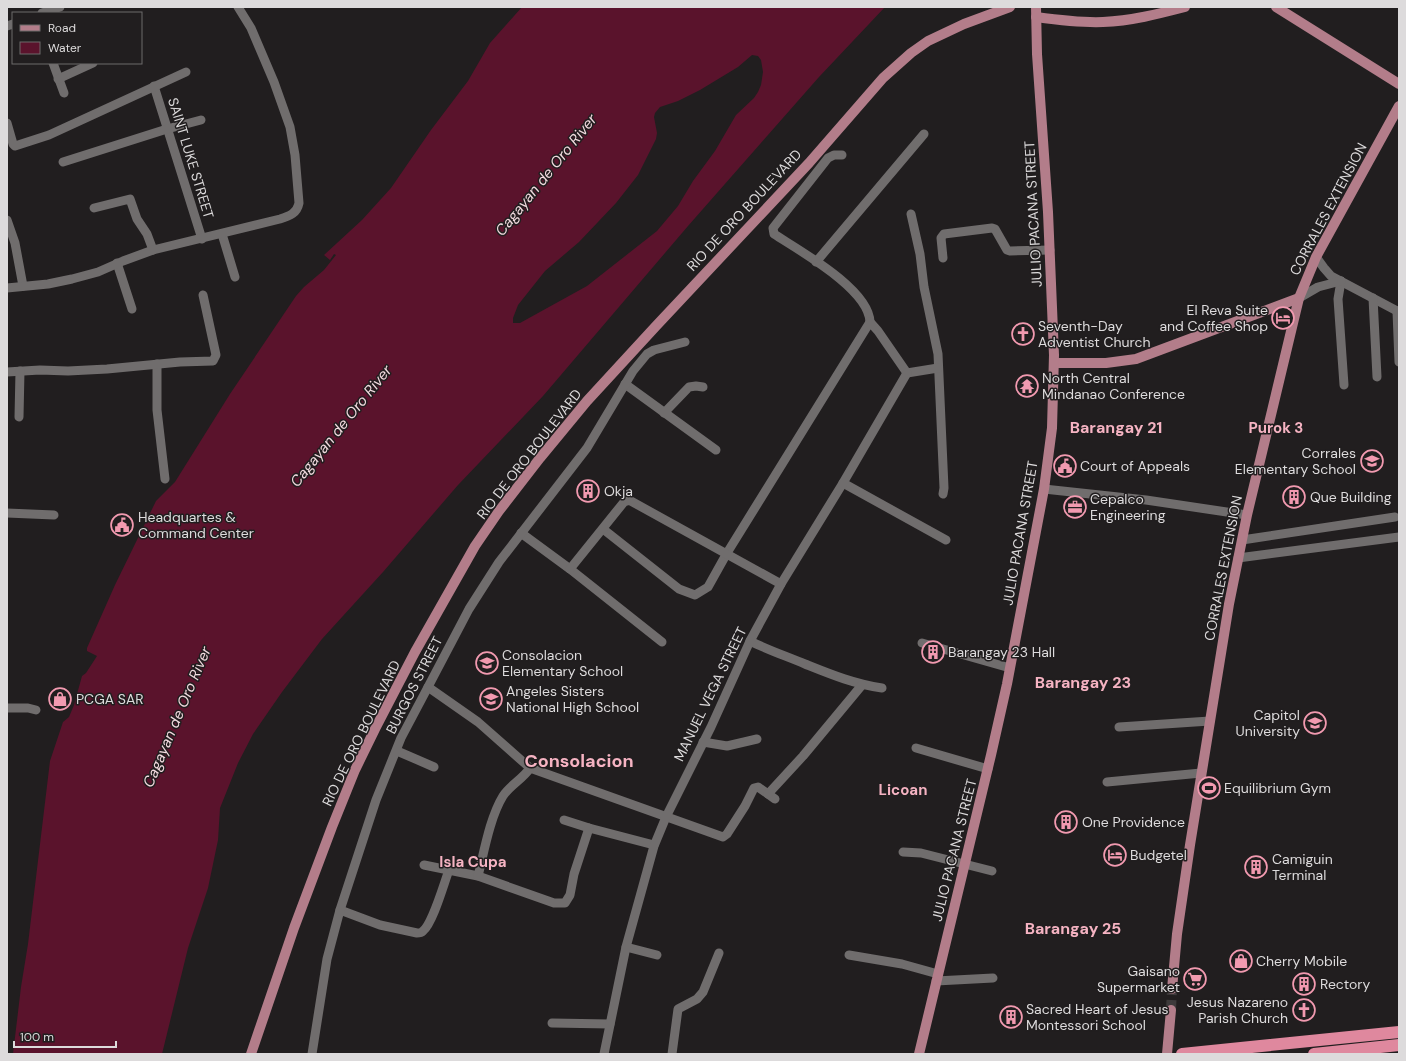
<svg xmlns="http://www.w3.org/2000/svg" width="1406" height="1061" font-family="'DM Sans',sans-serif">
  <rect width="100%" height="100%" fill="#211e1f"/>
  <!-- water -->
  <path fill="#5a132c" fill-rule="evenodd" d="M522 7H885L819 77 688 226 543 396 458 485 383 572 322 639 282 692 253 734 238 763 220 808 218 840 208 888 188 948 162 1054H13L21 987 28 944 50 761 63 722 69 717 74 705 82 676 86 673 97 656 87 651V648L115 585 156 501 175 482 230 394 296 296 304 287 324 270 336 255 334 254 330 260 324 255 362 220 391 188 431 130 468 81 490 43ZM752 55 758 56 761 60 763 72 761 85 758 92 754 98 736 115 715 151 693 181 678 206 657 231 587 286 520 323H513V318L518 305 545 271 579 242 616 203 638 175 656 139 657 133 654 117 655 113 660 107 678 101 700 90 738 67Z"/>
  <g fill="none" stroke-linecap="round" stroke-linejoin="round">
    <!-- major-tunnel -->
    <polyline stroke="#3d3a3b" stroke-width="10" stroke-dasharray="10 5" stroke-linecap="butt" points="1171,1010 1172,989"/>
    <!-- minor -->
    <g stroke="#706d6d" stroke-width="9">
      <polyline points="42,13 60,7"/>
      <polyline points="7,26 13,24"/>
      <polyline points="53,63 64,93"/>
      <polyline points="58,79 93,63"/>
      <polyline points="154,86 202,239"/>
      <polyline points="7,123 13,144 15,146 49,135 186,72"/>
      <path d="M842 155H834L828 158 773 228 774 234C800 251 869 289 870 322"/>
      <polyline points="63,162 167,129 201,120"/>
      <polyline points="94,208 130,199 137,219 147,234 153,250"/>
      <polyline points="911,214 920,254 924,287 938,354 944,488 943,494"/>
      <polyline points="7,220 15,243 23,286"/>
      <polyline points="222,234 235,277"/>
      <polyline points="1316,257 1324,268 1331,276 1399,312"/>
      <polyline points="943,258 941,238 944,234 992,228 995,229 1007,250 1010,251 1050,250"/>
      <polyline points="816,262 924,134"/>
      <polyline points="117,263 132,309"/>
      <polyline points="1341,281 1338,299 1344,385"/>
      <path d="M7 288 48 284 72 279 98 272 123 261 153 250 280 219C290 216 297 213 299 203L295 155 290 127 274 82 251 28 238 7"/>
      <polyline points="1299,298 1318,287 1341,281"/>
      <polyline points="1373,298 1377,377"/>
      <polyline points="1397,311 1399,362"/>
      <polyline points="157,364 157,410 165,479"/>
      <polyline points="7,372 40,370 68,371 107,369 180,362 213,361 216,355 203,295"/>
      <polyline points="907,373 938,368"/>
      <polyline points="625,384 716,450"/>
      <polyline points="664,413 689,387 696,386 703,387"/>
      <polyline points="19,417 20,371"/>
      <polyline points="843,483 946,540"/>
      <polyline points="1044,489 1146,500 1247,515"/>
      <polyline points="7,513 54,515"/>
      <polyline points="603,529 679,589 695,595 708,587 727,553 870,322 878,331 907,373"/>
      <polyline points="521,533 570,569 662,642"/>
      <polyline points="1242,540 1395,517"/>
      <polyline points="1238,558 1399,537"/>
      <polyline points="570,569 624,502 629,500 781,584"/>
      <path d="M750 641C768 650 786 656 805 664 830 674 854 684 882 688"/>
      <polyline points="922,643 1010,668"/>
      <polyline points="428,687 478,722 530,768 723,837 727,834 745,806 754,788 758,787 775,799"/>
      <polyline points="7,708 28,708 36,710"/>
      <polyline points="1119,727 1210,721"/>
      <polyline points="703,742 727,746 757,739"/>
      <polyline points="916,748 988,769"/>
      <polyline points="397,751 434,767"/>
      <polyline points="1107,782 1201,773"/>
      <polyline points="768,794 803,756 862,685"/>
      <polyline points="564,820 589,828 654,845"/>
      <polyline points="903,852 921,853 992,871"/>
      <polyline points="424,865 478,876 554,903 565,903 570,895 574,874 589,828"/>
      <path d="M478 876C484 852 490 817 503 796 510 785 523 779 530 768"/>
      <path d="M340 910 380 925 417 933C420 933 421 933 423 931 433 923 444 883 449 870"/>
      <polyline points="626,947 657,955"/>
      <polyline points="849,955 902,964 938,974"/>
      <polyline points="936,981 993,978"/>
      <polyline points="552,1023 610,1024"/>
      <polyline points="312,1054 327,959 340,910 376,800 401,738 428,687 469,609 499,562 587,448 633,371 647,354 654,350 685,342"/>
      <polyline points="604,1054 626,947 654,846 666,817 711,727 750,641 781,584 843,483 907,373"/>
      <polyline points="672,1054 678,1009 697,999 703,992 719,953"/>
    </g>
    <!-- major -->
    <g stroke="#b37d8a" stroke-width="10">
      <polyline points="1276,7 1399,84"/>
      <path d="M1036 17C1058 20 1081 23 1103 22 1131 21 1158 14 1185 7"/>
      <polyline points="1054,363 1106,363 1136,359 1299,298"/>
      <polyline points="1172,989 1177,934 1190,845 1229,604 1247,515 1299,298 1316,257 1399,106"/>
      <polyline points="251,1054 294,928 332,827 355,770 375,729 415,652 475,546 499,511 540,458 587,401 656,326 809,163 883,78 911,53 928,41 964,24 1010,7"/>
      <polyline points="919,1054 991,755 1007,684 1044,489 1052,428 1054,355 1048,212 1037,54 1036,7"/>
      <polyline points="1167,1054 1171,1010"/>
    </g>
    <!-- highway -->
    <g stroke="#df889e" stroke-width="12">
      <polyline points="1182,1054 1399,1032"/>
      <polyline points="1314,1054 1399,1045"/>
    </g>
  </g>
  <!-- icons -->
  <defs>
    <g id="hotel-ring" transform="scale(1.15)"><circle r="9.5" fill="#211e1f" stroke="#f29ab0" stroke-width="1.5"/><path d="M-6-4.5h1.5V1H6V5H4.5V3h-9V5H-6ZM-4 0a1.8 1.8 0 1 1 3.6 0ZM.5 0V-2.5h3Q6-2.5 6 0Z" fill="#f29ab0"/></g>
    <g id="church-ring" transform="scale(1.15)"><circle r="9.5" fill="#211e1f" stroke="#f29ab0" stroke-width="1.5"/><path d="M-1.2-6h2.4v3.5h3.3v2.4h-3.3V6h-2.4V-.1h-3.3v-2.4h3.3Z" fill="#f29ab0"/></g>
    <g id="temple-ring" transform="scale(1.15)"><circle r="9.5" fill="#211e1f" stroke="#f29ab0" stroke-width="1.5"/><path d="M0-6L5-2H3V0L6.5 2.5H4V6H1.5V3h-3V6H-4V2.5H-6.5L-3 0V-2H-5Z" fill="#f29ab0"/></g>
    <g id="school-ring" transform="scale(1.15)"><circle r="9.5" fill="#211e1f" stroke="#f29ab0" stroke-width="1.5"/><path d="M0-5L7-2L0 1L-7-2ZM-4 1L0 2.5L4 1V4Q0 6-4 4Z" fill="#f29ab0"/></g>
    <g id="civic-ring" transform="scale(1.15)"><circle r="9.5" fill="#211e1f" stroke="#f29ab0" stroke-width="1.5"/><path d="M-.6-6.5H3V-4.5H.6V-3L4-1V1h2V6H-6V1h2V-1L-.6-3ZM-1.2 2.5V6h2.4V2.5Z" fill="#f29ab0"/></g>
    <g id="building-ring" transform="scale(1.15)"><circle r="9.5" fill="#211e1f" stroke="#f29ab0" stroke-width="1.5"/><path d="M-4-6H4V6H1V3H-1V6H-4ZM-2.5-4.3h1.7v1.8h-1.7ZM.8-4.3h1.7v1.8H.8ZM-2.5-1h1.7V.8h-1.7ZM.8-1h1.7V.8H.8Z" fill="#f29ab0"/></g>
    <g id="office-ring" transform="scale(1.15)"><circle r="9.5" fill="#211e1f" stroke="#f29ab0" stroke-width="1.5"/><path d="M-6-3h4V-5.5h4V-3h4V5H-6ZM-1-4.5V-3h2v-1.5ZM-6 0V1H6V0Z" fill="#f29ab0"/></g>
    <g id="shop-ring" transform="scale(1.15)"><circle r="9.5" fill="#211e1f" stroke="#f29ab0" stroke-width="1.5"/><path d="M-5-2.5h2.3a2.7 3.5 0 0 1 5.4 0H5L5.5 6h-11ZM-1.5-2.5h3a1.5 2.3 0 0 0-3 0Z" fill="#f29ab0"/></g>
    <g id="university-ring" transform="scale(1.15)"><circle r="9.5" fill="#211e1f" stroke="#f29ab0" stroke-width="1.5"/><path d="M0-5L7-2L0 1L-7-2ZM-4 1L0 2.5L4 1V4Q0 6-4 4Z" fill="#f29ab0"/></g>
    <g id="stadium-ring" transform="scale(1.15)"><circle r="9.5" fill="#211e1f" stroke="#f29ab0" stroke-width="1.5"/><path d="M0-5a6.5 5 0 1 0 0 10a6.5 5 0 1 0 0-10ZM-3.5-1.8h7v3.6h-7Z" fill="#f29ab0"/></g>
    <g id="supermarket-ring" transform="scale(1.15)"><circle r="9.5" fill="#211e1f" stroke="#f29ab0" stroke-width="1.5"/><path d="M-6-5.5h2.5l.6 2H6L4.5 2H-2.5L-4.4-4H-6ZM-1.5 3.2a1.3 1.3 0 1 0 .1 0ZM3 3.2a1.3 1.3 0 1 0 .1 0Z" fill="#f29ab0"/></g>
  </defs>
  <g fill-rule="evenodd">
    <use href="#hotel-ring" x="1283" y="318"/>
    <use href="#church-ring" x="1023" y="334"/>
    <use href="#temple-ring" x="1027" y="386"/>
    <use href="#school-ring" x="1372" y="461"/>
    <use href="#civic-ring" x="1065" y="466"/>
    <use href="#building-ring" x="588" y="491"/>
    <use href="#building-ring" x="1294" y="497"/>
    <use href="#office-ring" x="1075" y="507"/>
    <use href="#civic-ring" x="122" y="525"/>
    <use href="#building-ring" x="933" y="652"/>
    <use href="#school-ring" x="487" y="663"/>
    <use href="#shop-ring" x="60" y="699"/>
    <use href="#school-ring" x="491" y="699"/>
    <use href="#university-ring" x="1315" y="723"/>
    <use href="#stadium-ring" x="1209" y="788"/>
    <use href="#building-ring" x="1066" y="822"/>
    <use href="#hotel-ring" x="1115" y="855"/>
    <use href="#building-ring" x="1256" y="867"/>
    <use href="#shop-ring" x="1241" y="961"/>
    <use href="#supermarket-ring" x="1195" y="979"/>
    <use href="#building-ring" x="1304" y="984"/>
    <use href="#church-ring" x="1304" y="1010"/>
    <use href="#building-ring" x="1011" y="1017"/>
  </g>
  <g text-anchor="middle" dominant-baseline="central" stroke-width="3" stroke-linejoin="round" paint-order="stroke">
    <!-- street labels -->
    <g font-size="14" fill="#dddbdc" stroke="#211e1f">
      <text transform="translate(191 158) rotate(73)">SAINT LUKE STREET</text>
      <text transform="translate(1328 209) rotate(-62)">CORRALES EXTENSION</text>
      <text transform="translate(744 210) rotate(-47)">RIO DE ORO BOULEVARD</text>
      <text transform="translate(1033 214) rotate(-93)">JULIO PACANA STREET</text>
      <text transform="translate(529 454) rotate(-52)">RIO DE ORO BOULEVARD</text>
      <text transform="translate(1020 533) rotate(-80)">JULIO PACANA STREET</text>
      <text transform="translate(1223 568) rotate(-79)">CORRALES EXTENSION</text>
      <text transform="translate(414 685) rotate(-63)">BURGOS STREET</text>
      <text transform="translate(710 694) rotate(-64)">MANUEL VEGA STREET</text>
      <text transform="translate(361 733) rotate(-64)">RIO DE ORO BOULEVARD</text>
      <text transform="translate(954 850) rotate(-76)">JULIO PACANA STREET</text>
    </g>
    <!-- poi labels -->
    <g font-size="14" fill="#dddbdc" stroke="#211e1f" text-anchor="start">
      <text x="1268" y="310" text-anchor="end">El Reva Suite<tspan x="1268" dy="16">and Coffee Shop</tspan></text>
      <text x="1038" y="326">Seventh-Day<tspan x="1038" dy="16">Adventist Church</tspan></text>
      <text x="1042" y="378">North Central<tspan x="1042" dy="16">Mindanao Conference</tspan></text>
      <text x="1356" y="453" text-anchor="end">Corrales<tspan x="1356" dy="16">Elementary School</tspan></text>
      <text x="1080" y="466">Court of Appeals</text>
      <text x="604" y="491">Okja</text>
      <text x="1310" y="497">Que Building</text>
      <text x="1090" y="499">Cepalco<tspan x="1090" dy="16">Engineering</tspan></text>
      <text x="138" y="517">Headquartes &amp;<tspan x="138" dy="16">Command Center</tspan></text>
      <text x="948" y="652">Barangay 23 Hall</text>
      <text x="502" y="655">Consolacion<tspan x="502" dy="16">Elementary School</tspan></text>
      <text x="506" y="691">Angeles Sisters<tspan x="506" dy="16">National High School</tspan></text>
      <text x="76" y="699">PCGA SAR</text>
      <text x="1300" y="715" text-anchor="end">Capitol<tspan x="1300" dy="16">University</tspan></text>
      <text x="1224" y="788">Equilibrium Gym</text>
      <text x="1082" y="822">One Providence</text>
      <text x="1130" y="855">Budgetel</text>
      <text x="1272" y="859">Camiguin<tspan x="1272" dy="16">Terminal</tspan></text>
      <text x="1256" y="961">Cherry Mobile</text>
      <text x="1180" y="971" text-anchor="end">Gaisano<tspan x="1180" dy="16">Supermarket</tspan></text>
      <text x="1320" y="984">Rectory</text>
      <text x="1288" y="1002" text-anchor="end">Jesus Nazareno<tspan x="1288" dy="16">Parish Church</tspan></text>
      <text x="1026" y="1009">Sacred Heart of Jesus<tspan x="1026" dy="16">Montessori School</tspan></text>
    </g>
    <!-- water labels -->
    <g font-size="15" font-style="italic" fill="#f2dadf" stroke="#211e1f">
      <text transform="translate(546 175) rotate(-51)">Cagayan de Oro River</text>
      <text transform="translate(341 426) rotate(-51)">Cagayan de Oro River</text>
      <text transform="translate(177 717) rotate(-67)">Cagayan de Oro River</text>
    </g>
    <!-- neighbourhood labels -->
    <g font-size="15" font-weight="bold" fill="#f5b3c2" stroke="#211e1f">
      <text x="1276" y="428">Purok 3</text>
      <text x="903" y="790">Licoan</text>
      <text x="473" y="862">Isla Cupa</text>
    </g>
    <!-- quarter labels -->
    <g font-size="16" font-weight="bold" fill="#f5b3c2" stroke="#211e1f">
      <text x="1116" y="427">Barangay 21</text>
      <text x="1083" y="682">Barangay 23</text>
      <text x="1073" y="928">Barangay 25</text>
    </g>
    <!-- district labels -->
    <g font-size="18" font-weight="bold" fill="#f5b3c2" stroke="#211e1f">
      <text x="579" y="761">Consolacion</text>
    </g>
  </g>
  <!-- border -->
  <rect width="1406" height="1061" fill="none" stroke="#dddbdc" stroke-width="16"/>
  <!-- legend -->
  <rect x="12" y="12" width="130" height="52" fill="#211e1f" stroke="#6c6a6b"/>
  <rect x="20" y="25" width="20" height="6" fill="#b37d8a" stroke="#6c6a6b"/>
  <text x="48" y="32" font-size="12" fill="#dddbdc">Road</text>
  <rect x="20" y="42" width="20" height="12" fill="#5a132c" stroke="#6c6a6b"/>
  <text x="48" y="52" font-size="12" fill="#dddbdc">Water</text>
  <!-- scale -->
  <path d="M14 1041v6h102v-6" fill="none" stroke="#dddbdc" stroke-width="2"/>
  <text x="20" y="1041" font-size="12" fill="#dddbdc" stroke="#211e1f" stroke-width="3" paint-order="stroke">100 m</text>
</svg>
